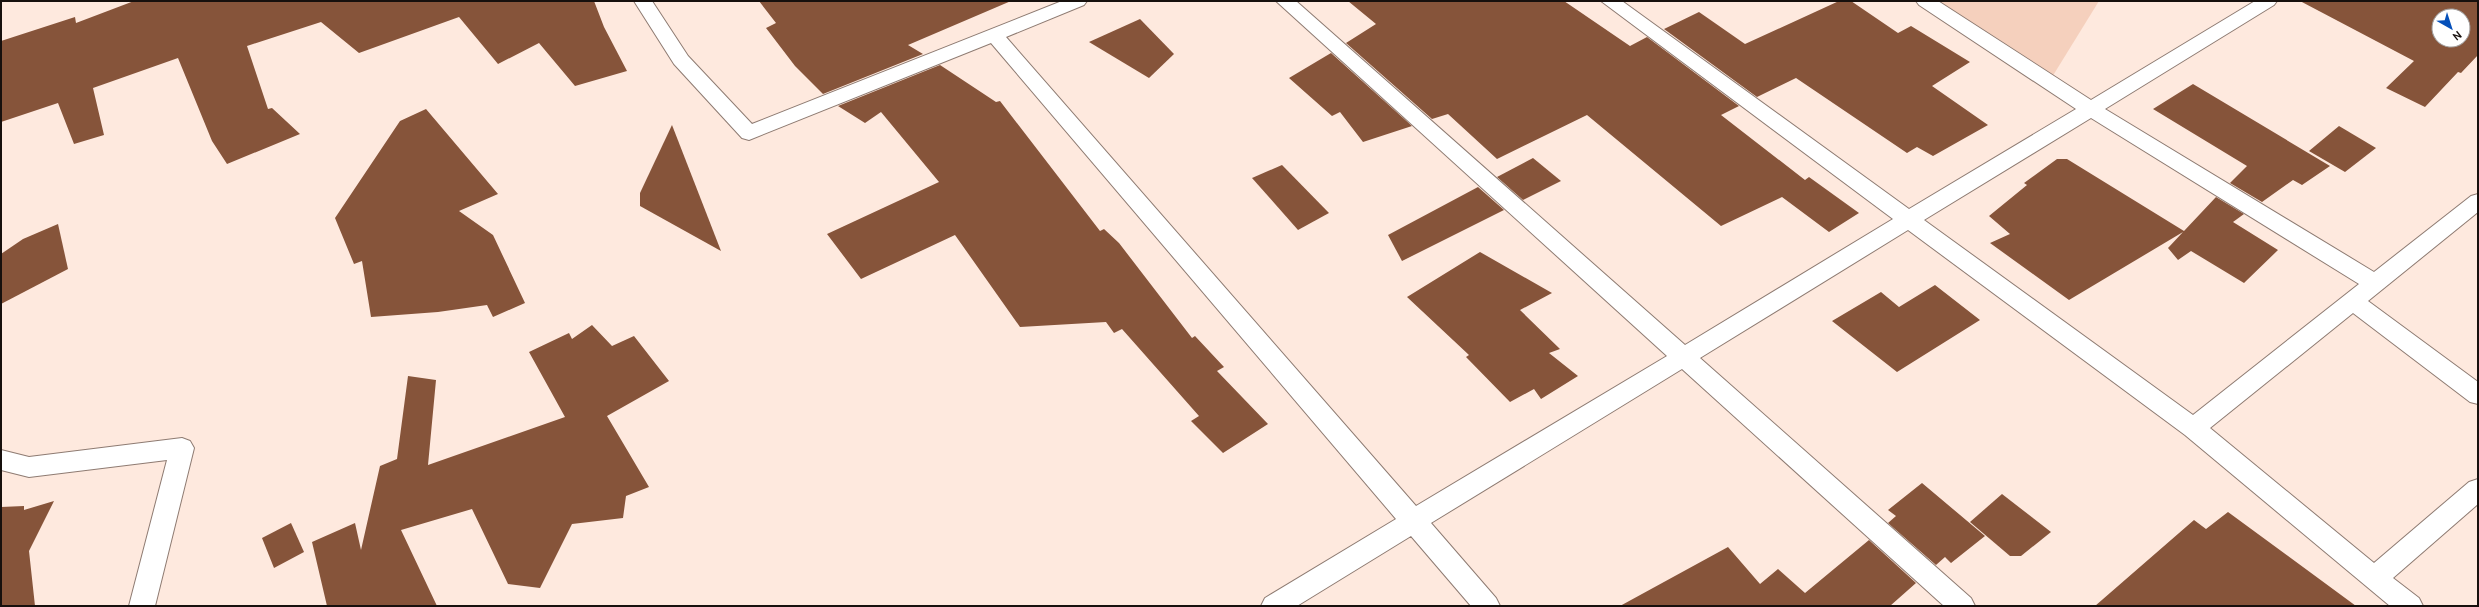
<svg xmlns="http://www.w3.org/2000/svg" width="2479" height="607" font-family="Cabin,sans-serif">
  <rect width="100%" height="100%" fill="#fee9de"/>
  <!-- green -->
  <polygon fill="#f5d0bd" points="1925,1 2099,1 2049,82"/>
  <!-- building -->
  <g fill="#86543a" fill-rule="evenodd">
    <polygon points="134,1 594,1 604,27 627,71 575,86 539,43 498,64 459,17 359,53 321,22 247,46 268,109 272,108 300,134 227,164 212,141 178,58 93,88 104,135 74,144 58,103 1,122 1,41 75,17 76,23"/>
    <polygon points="759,1 1011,1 908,45 923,54 823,94 795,66 766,28 776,23"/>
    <polygon points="1348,1 1564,1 1630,46 1647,37 1739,106 1721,115 1805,180 1809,177 1859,213 1829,232 1782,197 1721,226 1587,115 1497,159 1448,114 1432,119 1346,43 1376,24"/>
    <polygon points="1839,1 1851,1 1898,33 1911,26 1970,62 1932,86 1988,125 1933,156 1917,147 1907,153 1796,78 1757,97 1664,29 1699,12 1745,44"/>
    <path d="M2300 1H2478V55L2461 73 2458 72 2425 107 2386 88 2414 61ZM2439 16H2463V40H2439Z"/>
    <polygon points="1140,19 1174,54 1149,78 1089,42"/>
    <polygon points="1331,53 1412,126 1363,142 1340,112 1332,116 1289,78"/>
    <polygon points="940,65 996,102 1000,101 1100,231 1104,229 1119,243 1192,338 1195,336 1224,367 1217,371 1268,424 1223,453 1191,421 1199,416 1122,329 1114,333 1106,322 1020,327 955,235 861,279 827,234 939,182 881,112 865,123 838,106"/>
    <polygon points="2193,84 2330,166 2302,185 2293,180 2262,202 2230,183 2247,166 2153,109"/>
    <polygon points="426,109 498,194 459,211 493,235 525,303 493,317 487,305 438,312 371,317 362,261 354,264 335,218 400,121"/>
    <polygon points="672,125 721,251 640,206 640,193"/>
    <polygon points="2339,126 2376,148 2345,172 2309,151"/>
    <polygon points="1533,158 1561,181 1523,200 1497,177"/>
    <polygon points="2057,159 2067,159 2184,231 2216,197 2244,214 2233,222 2278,250 2244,283 2191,251 2178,260 2168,248 2183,232 2069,300 1990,243 2010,234 1989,216 2027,185 2024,183"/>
    <polygon points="1282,165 1329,213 1298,230 1252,178"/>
    <polygon points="1478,187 1504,210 1402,261 1388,235"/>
    <polygon points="58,224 68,269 1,304 1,254 23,239"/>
    <polygon points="1480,252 1552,293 1520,310 1560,349 1549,353 1578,376 1541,399 1534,389 1510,402 1466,357 1469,355 1407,297"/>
    <polygon points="1935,285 1980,320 1897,372 1832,321 1881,292 1899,307"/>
    <polygon points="592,325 612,346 634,336 669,381 607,416 649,487 626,496 623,518 572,524 540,588 508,584 472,509 401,530 437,606 327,606 312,542 355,523 361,550 380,466 397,459 408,376 436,380 428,465 565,417 529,352 569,333 572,339"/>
    <polygon points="1922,483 1985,536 1951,563 1945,557 1936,565 1888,523 1896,516 1888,510"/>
    <polygon points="2002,494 2051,532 2021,556 2010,556 1970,522"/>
    <polygon points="54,501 29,551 35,606 1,606 1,507 24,506 24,510"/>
    <polygon points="2228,512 2356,606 2095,606 2194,520 2206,529"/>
    <polygon points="291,523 304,552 274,568 262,538"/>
    <polygon points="1869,540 1916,583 1890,606 1620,606 1728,547 1760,584 1778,569 1805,593"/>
  </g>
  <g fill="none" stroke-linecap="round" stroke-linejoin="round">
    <!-- minor casing -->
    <g stroke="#8e7b72" stroke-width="2">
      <g id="minor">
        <path d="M634 1H652L688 56 752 124 1062 1H1087L1084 5 1006 37 1416 506 1667 356 1276 1H1296L1685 345 1893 219 1601 1H1622L1909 209 2076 109 1919 5 1916 1H1938L2091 100 2255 1H2277L2274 5 2105 109 2374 272 2471 196 2478 194V212L2368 301 2478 382V404L2470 402 2353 313 2210 428 2374 563 2469 482 2478 479V504L2393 578 2419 598 2423 606H2390L2185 435 1908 230 1700 358 1971 598 1975 606H1944L1682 369 1431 523 1496 598 1500 606H1471L1411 536 1297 606H1261L1265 598 1396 519 991 43 749 140 742 138 674 64ZM2091 118 2359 284 2193 415 1924 220Z"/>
        <polygon points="182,438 190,441 194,448 155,606 129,606 167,460 29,477 1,470 1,450 29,457"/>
      </g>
    </g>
    <!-- minor -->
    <use href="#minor" fill="#fff" fill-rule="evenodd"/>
  </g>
  <!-- border -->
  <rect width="2479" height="607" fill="none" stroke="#17100d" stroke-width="4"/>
  <!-- north arrow -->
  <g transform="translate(2451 28) rotate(141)"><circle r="19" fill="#ffffff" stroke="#a29f9e"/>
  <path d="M0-3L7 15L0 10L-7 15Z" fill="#0550ba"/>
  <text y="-6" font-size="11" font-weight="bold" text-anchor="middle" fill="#17100d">N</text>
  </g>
</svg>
